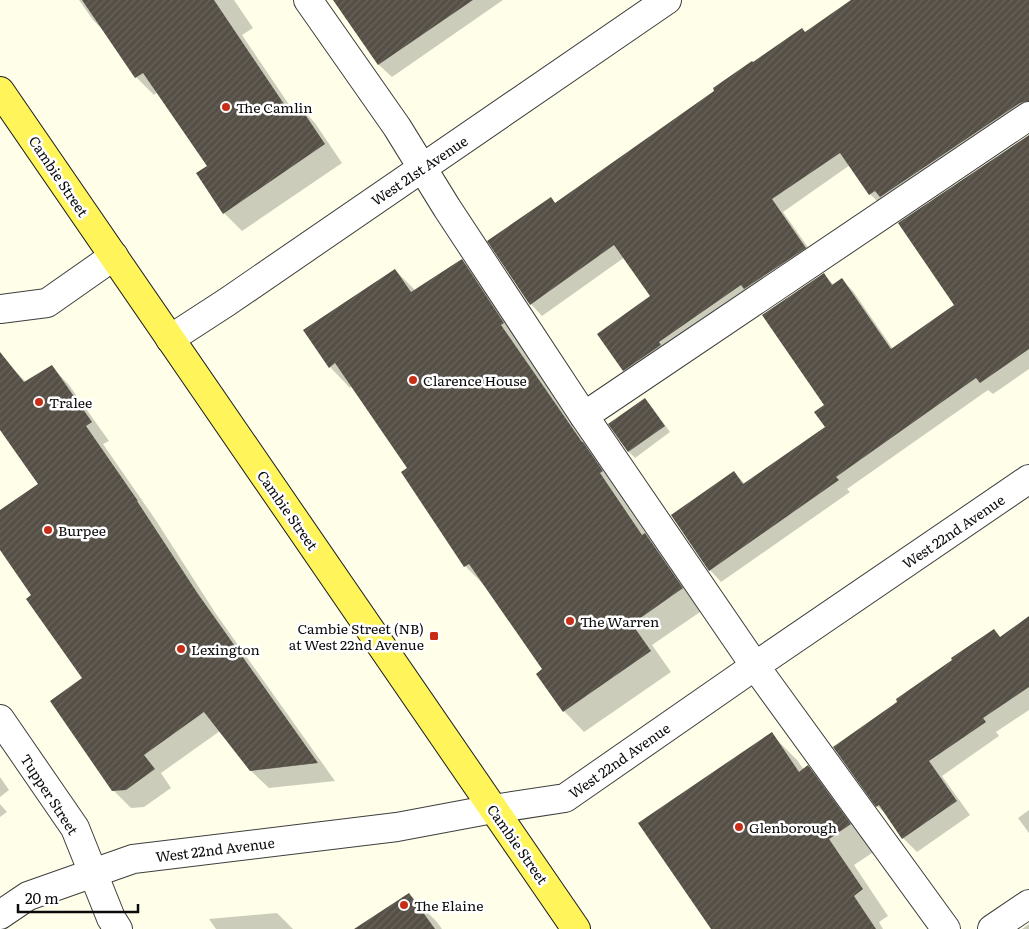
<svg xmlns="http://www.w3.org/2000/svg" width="1029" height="929" font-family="Literata,serif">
  <defs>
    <pattern id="building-hatch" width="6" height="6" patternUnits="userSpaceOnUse" patternTransform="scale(1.25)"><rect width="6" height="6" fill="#554f46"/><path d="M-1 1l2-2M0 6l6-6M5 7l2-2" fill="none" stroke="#68645c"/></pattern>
  </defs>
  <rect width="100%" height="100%" fill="#ffffe9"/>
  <!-- shadow -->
  <g fill="#0003">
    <polygon points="79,0 234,0 253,28 242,35 292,109 298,105 315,123 342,163 242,231 224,213 198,174 208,166 158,92 154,95 136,77 106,33 93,20"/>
    <polygon points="334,0 503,0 392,77 379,65"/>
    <polygon points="852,0 1029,0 1029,117 882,206 870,194 850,165 783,212 817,260 636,382 624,370 652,296 625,257 542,316 531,304 551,198 556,204 753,64 806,33"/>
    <polygon points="1029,136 1029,369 993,394 988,390 847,489 850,492 721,582 710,570 734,472 745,484 826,427 824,275 834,285 842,280 853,291 893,349 956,305"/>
    <polygon points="461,260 482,280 524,344 521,346 598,459 622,492 620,494 652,542 665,555 703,610 652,645 671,672 584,732 564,711 544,670 486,587 465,566 442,532 408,468 352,386 350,388 330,367 395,270 415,290"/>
    <polygon points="10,366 26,382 52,367 69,385 109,441 103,444 155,519 216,614 335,781 269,788 250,770 220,731 161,773 171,788 144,807 131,808 113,790 84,679 33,595 0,547 0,511 40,485 0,428 0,373"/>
    <polygon points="645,400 651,406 670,432 635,458 629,452 610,424"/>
    <polygon points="1029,618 1029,710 996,732 999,736 942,776 970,815 917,852 903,838 889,817 877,806 899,702 993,630 1001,638"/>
    <polygon points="771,734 797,760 804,770 808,767 834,793 875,851 854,865 888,916 879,922 883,929 712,929"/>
    <polygon points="0,777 9,790 0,797"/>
    <polygon points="0,804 7,812 0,817"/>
    <polygon points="1029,810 1029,833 1018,818"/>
    <polygon points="409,894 437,922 442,929 383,929"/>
    <polygon points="277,913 293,929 216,929 209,919"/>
    <polygon points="1029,924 1029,929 1022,929"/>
  </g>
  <!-- building -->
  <g fill="url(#building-hatch)">
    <polygon points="82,0 214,0 288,110 298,104 325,144 223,214 196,173 207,166 143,73 135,78"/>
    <polygon points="333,0 473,0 378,65"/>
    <polygon points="851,0 1029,0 1029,101 1020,103 880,197 875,191 869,195 840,153 772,199 806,248 744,289 741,285 659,342 661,345 623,371 597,334 650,296 614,245 530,305 487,241 551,197 555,203 714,91 713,88 752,61 753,62 802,28 805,32"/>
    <polygon points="1029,135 1029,349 980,383 976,378 836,477 839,480 709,571 671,515 734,471 743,484 825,427 814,412 824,405 762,315 824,273 832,285 842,278 891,349 954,305 898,223"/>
    <polygon points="462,259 504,323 501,325 582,442 583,442 603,471 600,473 642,535 645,533 683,588 632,624 651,651 563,712 536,674 542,669 469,564 464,567 401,472 407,468 335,363 329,368 303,330 395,269 411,292"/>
    <polygon points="0,352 24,382 52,365 92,422 86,426 138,501 137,501 198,594 318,763 250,771 204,712 144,755 155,769 126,790 112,791 50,701 82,678 26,599 31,595 0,550 0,510 38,484 0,430"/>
    <polygon points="645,398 665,426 628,452 608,424"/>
    <polygon points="1029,616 1029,687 983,718 986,722 929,761 957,801 902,839 879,805 876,807 833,747 897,702 896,699 952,660 951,658 994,629 1000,637"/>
    <polygon points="772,732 799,772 808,765 851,824 829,839 863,889 854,896 876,929 711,929 638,823"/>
    <polygon points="409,893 435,929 354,929"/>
  </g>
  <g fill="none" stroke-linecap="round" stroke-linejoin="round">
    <!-- minor casing -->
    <g stroke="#3e3e3e" stroke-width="30">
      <g id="minor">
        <polyline points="308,0 397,127 447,208 584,416 755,666 946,929"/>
        <polyline points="0,309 47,303 114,256"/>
        <polyline points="170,339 227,302 667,0"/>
        <polyline points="584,416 1029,116"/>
        <polyline points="0,719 75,828 111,918 118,929"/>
        <polyline points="0,915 28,896 133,859 397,827 493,809 565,798 755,666 1029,479"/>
        <polyline points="992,929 1029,904"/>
      </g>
    </g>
    <!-- major casing -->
    <g stroke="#1c1c1c" stroke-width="30">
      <polyline id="major" points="0,91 576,929"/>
    </g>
    <!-- minor -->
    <use href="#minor" stroke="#fff" stroke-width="28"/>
    <!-- major -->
    <use href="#major" stroke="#fff459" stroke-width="28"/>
  </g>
  <!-- markers -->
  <g fill="#c82e17" stroke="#fff" stroke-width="2">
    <circle cx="226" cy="107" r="5"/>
    <circle cx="413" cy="380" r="5"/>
    <circle cx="39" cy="402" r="5"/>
    <circle cx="48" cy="530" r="5"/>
    <circle cx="570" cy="621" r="5"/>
    <rect x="429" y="631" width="10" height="10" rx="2.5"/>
    <circle cx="181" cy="649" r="5"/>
    <circle cx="739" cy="827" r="5"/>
    <circle cx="404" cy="905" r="5"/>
  </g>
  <g text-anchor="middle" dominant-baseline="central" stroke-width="5" stroke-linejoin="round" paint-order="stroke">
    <!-- poi labels -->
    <g font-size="14" fill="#0b0b0b" stroke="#fff" text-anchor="start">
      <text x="236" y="107">The Camlin</text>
      <text x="423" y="380">Clarence House</text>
      <text x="49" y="402">Tralee</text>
      <text x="58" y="530">Burpee</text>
      <text x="580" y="621">The Warren</text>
      <text x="424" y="628" text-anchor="end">Cambie Street (NB)<tspan x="424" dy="16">at West 22nd Avenue</tspan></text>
      <text x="191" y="649">Lexington</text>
      <text x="749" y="827">Glenborough</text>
      <text x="414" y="905">The Elaine</text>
    </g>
    <!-- street labels -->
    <g font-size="14" fill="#0b0b0b" stroke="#fff">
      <text transform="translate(419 170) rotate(-34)">West 21st Avenue</text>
      <text transform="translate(59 176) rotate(56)">Cambie Street</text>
      <text transform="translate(288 510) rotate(55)">Cambie Street</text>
      <text transform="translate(953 531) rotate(-34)">West 22nd Avenue</text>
      <text transform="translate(619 760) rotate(-35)">West 22nd Avenue</text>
      <text transform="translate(50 794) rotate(57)">Tupper Street</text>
      <text transform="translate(518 844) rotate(55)">Cambie Street</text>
      <text transform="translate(215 849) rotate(-7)">West 22nd Avenue</text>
    </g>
  </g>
  <!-- scale -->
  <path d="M18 904v8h120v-8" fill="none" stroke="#0b0b0b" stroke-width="2.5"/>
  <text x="25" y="904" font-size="15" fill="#0b0b0b" stroke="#ffffff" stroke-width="4" paint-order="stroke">20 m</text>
</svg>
